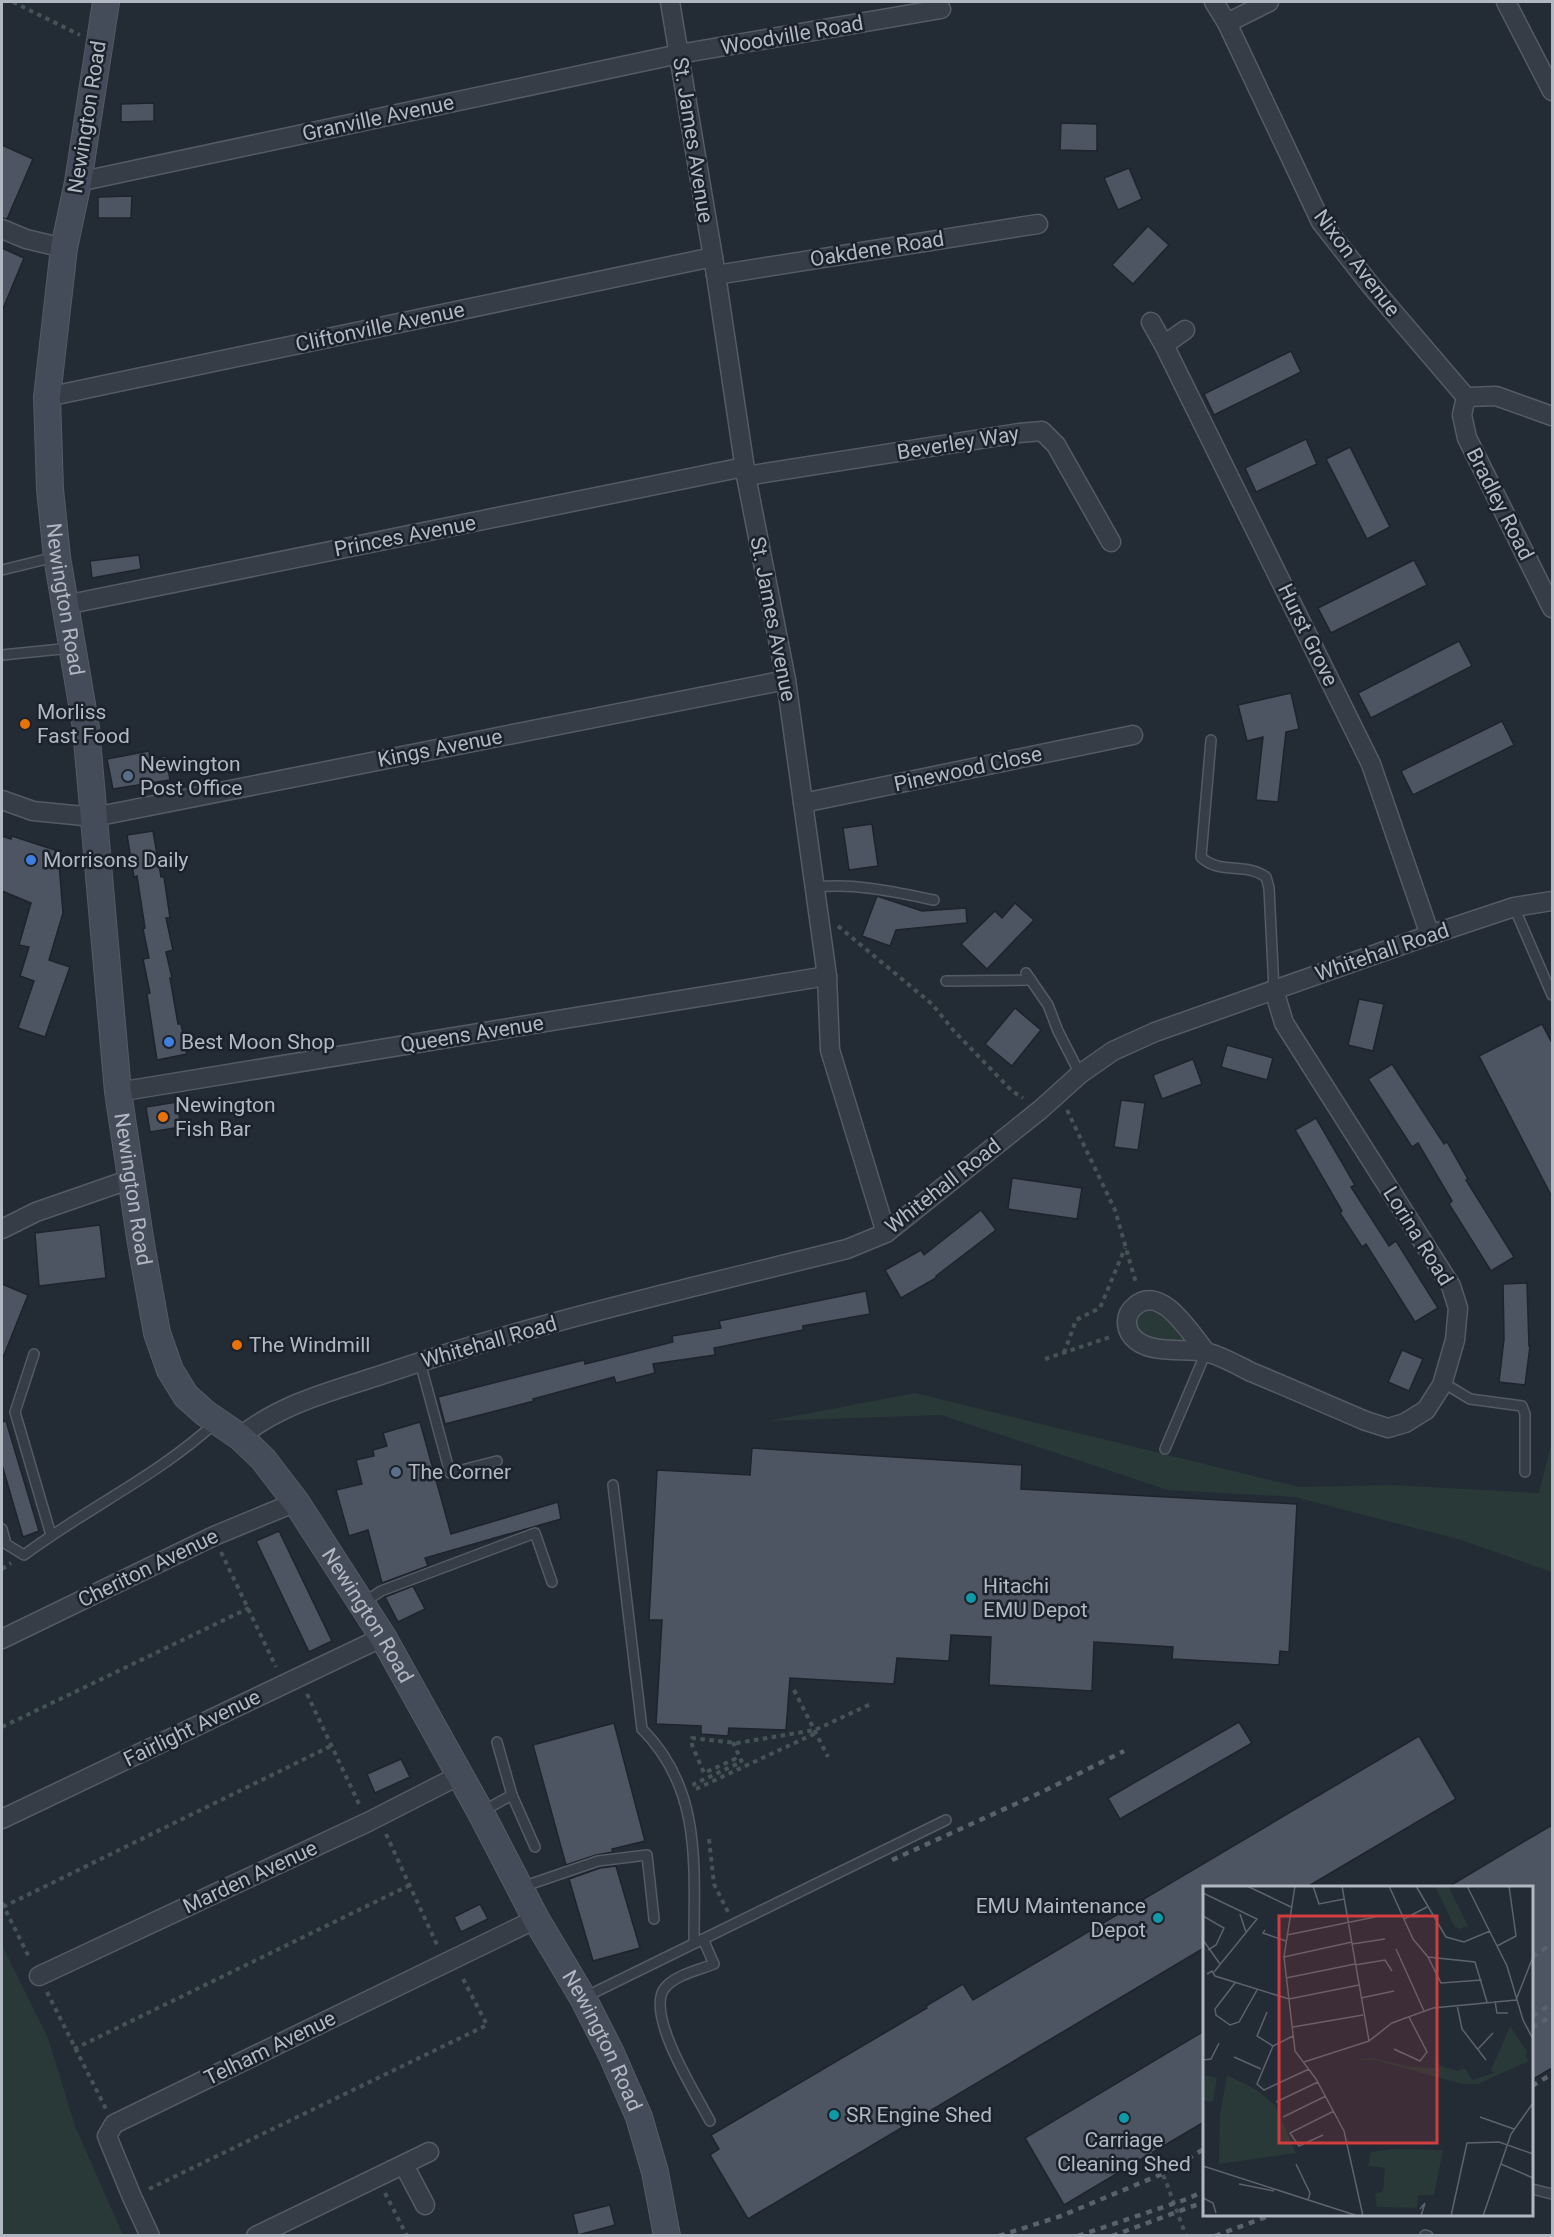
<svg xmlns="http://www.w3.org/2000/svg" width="1554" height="2237" font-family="Roboto,sans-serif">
  <rect width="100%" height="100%" fill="#232b35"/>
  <!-- green -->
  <g fill="#283938">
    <polygon points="1156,1307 1192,1345 1151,1341 1135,1331 1136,1313"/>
    <polygon points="915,1393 1299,1487 1391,1485 1539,1493 1552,1441 1552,1572 1461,1540 1295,1497 1168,1490 941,1415 768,1421"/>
    <polygon points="2,1945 48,2038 75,2126 123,2235 2,2235"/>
  </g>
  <!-- building -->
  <g fill="#4c5561" stroke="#1e242d" stroke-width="1.5">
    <polygon points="154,103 154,121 121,122 121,104"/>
    <polygon points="1061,123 1097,124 1097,151 1060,150"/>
    <polygon points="2,145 33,159 7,219 2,218"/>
    <polygon points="1129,168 1142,199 1118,210 1104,178"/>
    <polygon points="132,196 131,218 98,218 98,197"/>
    <polygon points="1148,226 1169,245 1133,284 1112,265"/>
    <polygon points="2,248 24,258 2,311"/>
    <polygon points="1291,351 1301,372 1214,415 1204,394"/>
    <polygon points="1306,439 1317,464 1256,492 1245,468"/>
    <polygon points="1350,447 1390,527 1367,539 1326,459"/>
    <polygon points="139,555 141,569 92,578 90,561"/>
    <polygon points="1414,560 1427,585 1331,633 1318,608"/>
    <polygon points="1459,641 1472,666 1371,718 1358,693"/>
    <polygon points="1291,693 1299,729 1286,732 1278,802 1256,800 1263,737 1247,741 1238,705"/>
    <polygon points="1502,721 1514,745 1413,795 1401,771"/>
    <polygon points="149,751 150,759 166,756 170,780 113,789 107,759"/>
    <polygon points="872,824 878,866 849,870 843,828"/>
    <polygon points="153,831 161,877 164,877 170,918 166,918 173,950 166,952 172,978 170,978 178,1024 181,1024 187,1054 157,1060 147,994 150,993 143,959 149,958 143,929 145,928 137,876 134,877 127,835"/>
    <polygon points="2,836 11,839 12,836 58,851 63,913 49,960 70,967 45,1037 18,1028 34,981 20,976 29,947 19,945 31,903 2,891"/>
    <polygon points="877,896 922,911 966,908 967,923 896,930 890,946 862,936"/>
    <polygon points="1015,903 1034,920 987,969 961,944 995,911 1002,918"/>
    <polygon points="1359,999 1384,1004 1373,1051 1348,1045"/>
    <polygon points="1015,1008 1041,1030 1012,1066 985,1044"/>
    <polygon points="1542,1024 1552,1043 1552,1197 1479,1056"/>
    <polygon points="1227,1045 1273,1058 1267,1080 1221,1067"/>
    <polygon points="1193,1059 1202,1084 1162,1099 1153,1075"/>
    <polygon points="1392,1064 1444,1144 1447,1142 1468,1179 1466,1180 1514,1257 1491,1271 1449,1204 1452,1201 1418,1143 1412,1147 1368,1079"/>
    <polygon points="1121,1100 1145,1103 1138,1150 1114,1147"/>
    <polygon points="177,1102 181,1127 150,1132 146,1107"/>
    <polygon points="1316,1118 1355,1185 1351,1187 1389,1246 1396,1241 1438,1308 1415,1322 1366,1244 1362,1247 1340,1213 1342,1211 1295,1130"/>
    <polygon points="1012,1178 1082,1188 1077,1219 1008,1209"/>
    <polygon points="981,1210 996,1230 936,1276 936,1278 901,1298 885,1270 921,1250 924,1255"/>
    <polygon points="100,1225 106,1278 39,1286 35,1233"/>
    <polygon points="1527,1283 1529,1346 1530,1346 1525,1385 1499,1382 1504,1339 1503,1284"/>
    <polygon points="2,1284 28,1295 2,1360"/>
    <polygon points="866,1291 870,1314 803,1326 803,1330 714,1348 715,1355 653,1364 655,1373 616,1383 614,1377 533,1399 534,1401 445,1424 438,1397 584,1360 585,1364 673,1342 672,1336 721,1328 719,1321"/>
    <polygon points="1402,1350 1423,1359 1409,1391 1388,1382"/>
    <polygon points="6,1421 39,1531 23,1537 2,1465 2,1422"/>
    <polygon points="420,1422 451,1534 558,1502 561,1519 425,1558 428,1566 382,1583 368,1530 349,1536 336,1490 362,1484 356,1460 374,1456 373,1450 387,1446 383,1433"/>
    <polygon points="752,1448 1022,1465 1021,1489 1297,1504 1289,1652 1280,1651 1279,1665 1172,1659 1173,1647 1094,1642 1092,1691 989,1685 991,1637 951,1635 949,1661 897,1658 894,1684 790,1678 786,1730 729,1728 728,1736 701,1734 701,1726 656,1724 662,1620 649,1620 657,1470 750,1475"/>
    <polygon points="279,1531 332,1641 309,1652 256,1541"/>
    <polygon points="413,1586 425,1609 398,1622 385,1597"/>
    <polygon points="1239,1722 1252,1743 1120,1819 1108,1798"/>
    <polygon points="614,1723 645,1841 612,1849 613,1852 596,1855 566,1865 533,1745"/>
    <polygon points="1419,1736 1456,1799 1307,1887 1204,1887 1204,1948 748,2219 710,2155 719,2149 711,2135 927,2008 926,2006 963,1984 973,2000"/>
    <polygon points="401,1759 410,1777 375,1793 367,1774"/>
    <polygon points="1552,1825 1552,2068 1532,2080 1532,1887 1448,1887"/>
    <polygon points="616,1866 640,1948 593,1961 569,1879 600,1868"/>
    <polygon points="480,1904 488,1919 461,1932 454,1917"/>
    <polygon points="1204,2031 1204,2122 1064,2205 1025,2138"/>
    <polygon points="610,2205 615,2225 578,2235 573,2214"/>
  </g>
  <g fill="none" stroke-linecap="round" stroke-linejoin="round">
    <!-- service casing -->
    <g stroke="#545b64" stroke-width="12">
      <g id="service">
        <polyline points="2,570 55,557"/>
        <polyline points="2,655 71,648"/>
        <path d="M1211 740 1201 857C1219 875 1246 862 1266 877L1269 888 1274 990"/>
        <path d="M816 887C857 883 895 892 934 900"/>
        <polyline points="1514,907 1552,995"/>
        <polyline points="1026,973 1048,1005 1058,1031 1080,1074"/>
        <polyline points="946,981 1031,980"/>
        <polyline points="34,1354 15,1412 51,1535"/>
        <polyline points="420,1362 450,1473 497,1461"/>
        <polyline points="1442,1382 1470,1399 1522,1406 1525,1414 1525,1472"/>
        <polyline points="1165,1449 1206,1352"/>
        <path d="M613 1485 642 1729C702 1789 694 1865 694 1943"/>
        <path d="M2 1529 6 1544 24 1555C87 1508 159 1475 216 1422"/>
        <polyline points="363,1603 381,1591 535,1533 552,1582"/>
        <polyline points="512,1795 535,1847"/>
        <polyline points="483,1811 512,1795 497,1742"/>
        <polyline points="522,1887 598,1861 647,1855 654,1919"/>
        <path d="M703 1939 714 1964C699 1970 674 1975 664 1989 646 2016 696 2094 710 2121"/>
        <polyline points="585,1997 946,1820"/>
        <polyline points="1532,2189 1552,2194"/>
        <polyline points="1425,2235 1428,2236"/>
      </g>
    </g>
    <!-- minor casing -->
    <g stroke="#545b64" stroke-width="21">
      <g id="minor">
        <polyline points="670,2 716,275 746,476 786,680 827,976 830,1050 886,1233"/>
        <polyline points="1214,2 1227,23 1321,222 1372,287 1466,397"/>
        <polyline points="1506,2 1552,91"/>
        <polyline points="1227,23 1269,2"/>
        <polyline points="78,182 679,54 941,9"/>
        <polyline points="2,229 26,239 64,248"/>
        <polyline points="716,275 1038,224"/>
        <polyline points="1151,322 1164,345 1371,764 1430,935"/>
        <polyline points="1164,345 1185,330"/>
        <polyline points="47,397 713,257"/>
        <polyline points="1466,397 1462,415 1467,438 1552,608"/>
        <polyline points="1466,397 1496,396 1552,416"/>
        <polyline points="746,476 1019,433 1042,431 1056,445 1111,542"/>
        <polyline points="65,605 744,467"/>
        <polyline points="2,800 33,811 94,817 786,680"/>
        <polyline points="803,803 1133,735"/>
        <polyline points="118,1092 827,976"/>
        <polyline points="2,1229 36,1212 131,1179"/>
        <path d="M1206 1352C1191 1334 1161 1283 1135 1306 1123 1316 1125 1332 1137 1341 1155 1354 1184 1348 1205 1352 1220 1355 1237 1365 1251 1372 1290 1388 1328 1405 1366 1421L1388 1428 1405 1423 1426 1410 1442 1385 1455 1340 1458 1308 1451 1286 1284 1023 1274 990"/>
        <path d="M240 1437C280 1404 332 1391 381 1375 533 1323 691 1288 847 1249L886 1233 1040 1110 1080 1074 1113 1051 1155 1032 1430 935 1514 907 1552 901"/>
        <polyline points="2,1639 214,1536 296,1502"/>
        <polyline points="2,1819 383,1637"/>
        <polyline points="39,1976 368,1822 460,1775"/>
        <polyline points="404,2165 425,2205"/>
        <polyline points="150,2236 132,2197 107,2136 114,2124 536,1919"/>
        <polyline points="256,2236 429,2152"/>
      </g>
    </g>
    <!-- secondary casing -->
    <g stroke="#545b64" stroke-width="28">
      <g id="secondary">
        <path id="s1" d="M106 2 78 182 64 248 47 397 50 489 57 557 86 728 118 1092 141 1244 157 1333 170 1370 186 1396 205 1413 240 1437 263 1459 296 1502 383 1637 481 1813 536 1919 583 1998 611 2053 639 2117 655 2172 667 2236"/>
      </g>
    </g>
    <!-- path -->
    <g stroke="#445456" stroke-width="4" stroke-dasharray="4.5 4.5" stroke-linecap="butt">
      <polyline points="13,2 80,35"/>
      <polyline points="838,926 932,1004 954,1031 1012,1091 1023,1098"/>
      <polyline points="1067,1110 1115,1210 1136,1283"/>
      <polyline points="1064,1353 1076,1320 1100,1308 1125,1248"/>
      <polyline points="1045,1359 1113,1336"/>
      <polyline points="221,1552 276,1667"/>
      <polyline points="2,1569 11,1563"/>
      <polyline points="794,1690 828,1757"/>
      <polyline points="307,1694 360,1806"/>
      <polyline points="2,1727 249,1608"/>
      <polyline points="733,1742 744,1767"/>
      <polyline points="695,1786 694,1784 737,1764 735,1759 704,1773 692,1745 692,1738 737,1743 815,1730 873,1703"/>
      <polyline points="696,1789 816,1733"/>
      <polyline points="386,1834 438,1947"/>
      <polyline points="709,1839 714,1884 728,1912"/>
      <polyline points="2,1903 30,1959"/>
      <polyline points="3,1907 331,1746"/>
      <polyline points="47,1992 106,2109"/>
      <polyline points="74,2049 410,1885"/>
      <polyline points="1149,2152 1165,2179 1186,2236"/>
      <polyline points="149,2189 487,2025 462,1977"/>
      <polyline points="385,2193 407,2236"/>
    </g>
    <!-- service -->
    <use href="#service" stroke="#363d46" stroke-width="9"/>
    <!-- minor -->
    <use href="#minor" stroke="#363d46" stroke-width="18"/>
    <!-- secondary -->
    <use href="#secondary" stroke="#454c59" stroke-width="26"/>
    <!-- rail -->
    <g stroke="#59616d" stroke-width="4.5" stroke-dasharray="6 6" stroke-linecap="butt">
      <polyline points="892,1860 1044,1791 1124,1751"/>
      <polyline points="1532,1957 1552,1944"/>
      <polyline points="1532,2016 1552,2004"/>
      <polyline points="1532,2028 1552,2016"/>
      <polyline points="1532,2086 1552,2074"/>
      <polyline points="999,2236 1061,2216 1162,2174 1204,2149"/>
      <polyline points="1078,2236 1187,2199 1204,2191"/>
      <polyline points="1112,2236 1204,2202"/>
      <polyline points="1215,2236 1274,2214"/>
    </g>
  </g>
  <!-- markers -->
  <g fill="#e8710a" stroke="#1c222b" stroke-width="2">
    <circle cx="25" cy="724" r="6"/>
    <circle cx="163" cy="1117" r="6"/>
    <circle cx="237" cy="1345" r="6"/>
  </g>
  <g fill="#5c6f8a" stroke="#1c222b" stroke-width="2">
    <circle cx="128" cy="776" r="6"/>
    <circle cx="396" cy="1472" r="6"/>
  </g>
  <g fill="#3f7fe0" stroke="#1c222b" stroke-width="2">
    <circle cx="31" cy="860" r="6"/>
    <circle cx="169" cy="1042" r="6"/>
  </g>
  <g fill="#0f9aa8" stroke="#1c222b" stroke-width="2">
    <circle cx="971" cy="1598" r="6"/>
    <circle cx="1158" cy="1918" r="6"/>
    <circle cx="834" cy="2115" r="6"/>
    <circle cx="1124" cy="2118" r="6"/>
  </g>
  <g text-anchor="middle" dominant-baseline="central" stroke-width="5" stroke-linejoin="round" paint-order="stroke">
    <!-- street labels -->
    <g font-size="21" fill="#b1b8c2" stroke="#1c222b">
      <text transform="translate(792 35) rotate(-10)">Woodville Road</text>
      <text transform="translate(87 117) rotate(-81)">Newington Road</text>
      <text transform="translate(378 118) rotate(-12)">Granville Avenue</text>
      <text transform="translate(693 140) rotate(81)">St. James Avenue</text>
      <text transform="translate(877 249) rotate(-9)">Oakdene Road</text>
      <text transform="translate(1357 263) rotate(53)">Nixon Avenue</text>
      <text transform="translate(380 327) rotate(-12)">Cliftonville Avenue</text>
      <text transform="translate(958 443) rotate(-9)">Beverley Way</text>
      <text transform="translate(1500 504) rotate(63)">Bradley Road</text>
      <text transform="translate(405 536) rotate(-11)">Princes Avenue</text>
      <text stroke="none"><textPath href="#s1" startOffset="603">Newington Road</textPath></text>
      <text transform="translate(773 619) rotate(79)">St. James Avenue</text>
      <text transform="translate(1308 635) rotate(64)">Hurst Grove</text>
      <text transform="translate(440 748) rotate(-11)">Kings Avenue</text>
      <text transform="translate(968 769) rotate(-12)">Pinewood Close</text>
      <text transform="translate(1382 952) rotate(-19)">Whitehall Road</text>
      <text transform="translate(472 1034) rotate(-9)">Queens Avenue</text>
      <text transform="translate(943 1186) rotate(-38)">Whitehall Road</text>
      <text stroke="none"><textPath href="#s1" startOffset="1197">Newington Road</textPath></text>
      <text transform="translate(1418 1236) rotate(58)">Lorina Road</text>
      <text transform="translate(489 1342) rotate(-16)">Whitehall Road</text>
      <text transform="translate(148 1568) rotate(-26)">Cheriton Avenue</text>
      <text stroke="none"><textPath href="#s1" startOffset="1701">Newington Road</textPath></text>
      <text transform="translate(192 1728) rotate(-26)">Fairlight Avenue</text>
      <text transform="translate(250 1877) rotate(-25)">Marden Avenue</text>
      <text stroke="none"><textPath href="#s1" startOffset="2187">Newington Road</textPath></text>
      <text transform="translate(270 2048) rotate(-26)">Telham Avenue</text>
    </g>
    <!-- poi labels -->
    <g font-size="21" fill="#b1b8c2" stroke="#1c222b" text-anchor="start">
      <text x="37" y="712">Morliss<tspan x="37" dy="24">Fast Food</tspan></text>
      <text x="140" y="764">Newington<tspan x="140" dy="24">Post Office</tspan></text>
      <text x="43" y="860">Morrisons Daily</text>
      <text x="181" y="1042">Best Moon Shop</text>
      <text x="175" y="1105">Newington<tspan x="175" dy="24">Fish Bar</tspan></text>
      <text x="249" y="1345">The Windmill</text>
      <text x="408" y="1472">The Corner</text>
      <text x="983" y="1586">Hitachi<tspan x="983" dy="24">EMU Depot</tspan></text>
      <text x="1146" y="1906" text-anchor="end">EMU Maintenance<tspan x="1146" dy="24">Depot</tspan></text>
      <text x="846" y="2115">SR Engine Shed</text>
      <text x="1124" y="2140" text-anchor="middle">Carriage<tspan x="1124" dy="24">Cleaning Shed</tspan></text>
    </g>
  </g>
  <!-- overview -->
  <g transform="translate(1203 1886)">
    <rect width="330" height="330" fill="#232b35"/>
    <path d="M232 0H245L265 40 256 43 251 40ZM307 140 325 167 322 169 326 175 275 198H259L172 174H154L169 172 208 181 232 182 234 174 238 180 254 185 262 182 269 194 291 187 288 184ZM0 189 14 192 10 216 0 214ZM24 189 54 204 72 219 93 267 16 278 17 229ZM189 263 240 264 231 309H215L214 322 174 321 172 308 180 305 182 282 165 280 168 266Z" fill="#283938"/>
    <path fill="none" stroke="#5c636d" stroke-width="1.5" d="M44 0 88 21M92 0 81 71 92 165 113 193 141 245 160 330M110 0 116 18 141 13M139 0 166 155M186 0 210 53 225 71 272 76 284 116M213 0 243 51 261 56 287 45M264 0 304 80 320 134 330 153M0 7 54 33 11 86M37 28 43 46M0 30 21 42 13 59 5 64M201 33 224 21M62 44 60 47 83 55M84 49 172 31M0 54 17 78M149 58 182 53M294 60 313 50 306 0M193 63 221 125M81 71 149 56M225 71 238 97 279 94M152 79 182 74 189 85M4 88 9 85 12 90 86 113 156 99M83 92 152 78M32 97 12 123 13 129 27 139 36 136 54 104M158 112 191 105M292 115 294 127H305M254 119 259 143 283 174M64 126 54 150 70 160M90 141 160 129M90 150 70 160 54 198 61 204 106 183M275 163 290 147M199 167 191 163 217 175 224 166 206 131M31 171 58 183M0 174 8 173 16 157M101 176 166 155 189 137 230 122 313 114 330 71M73 216 115 196M80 231 123 210M277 231 311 243M120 249 96 260 87 247 131 225M93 278 107 307 105 314M298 278 330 292M0 280 155 330M36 298 71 305M0 312 10 317 13 327M217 323 222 317 218 330M248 330 264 257 296 256 330 268M280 330 308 248 330 217"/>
    <path fill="#d03e3f" fill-opacity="0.15" stroke="#d03e3f" stroke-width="3" d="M76 30H234V257H76Z"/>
    <rect width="330" height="330" fill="none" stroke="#b1b8c2" stroke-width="3"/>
  </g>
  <!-- border -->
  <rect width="1554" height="2237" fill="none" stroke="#b1b8c2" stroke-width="6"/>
</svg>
